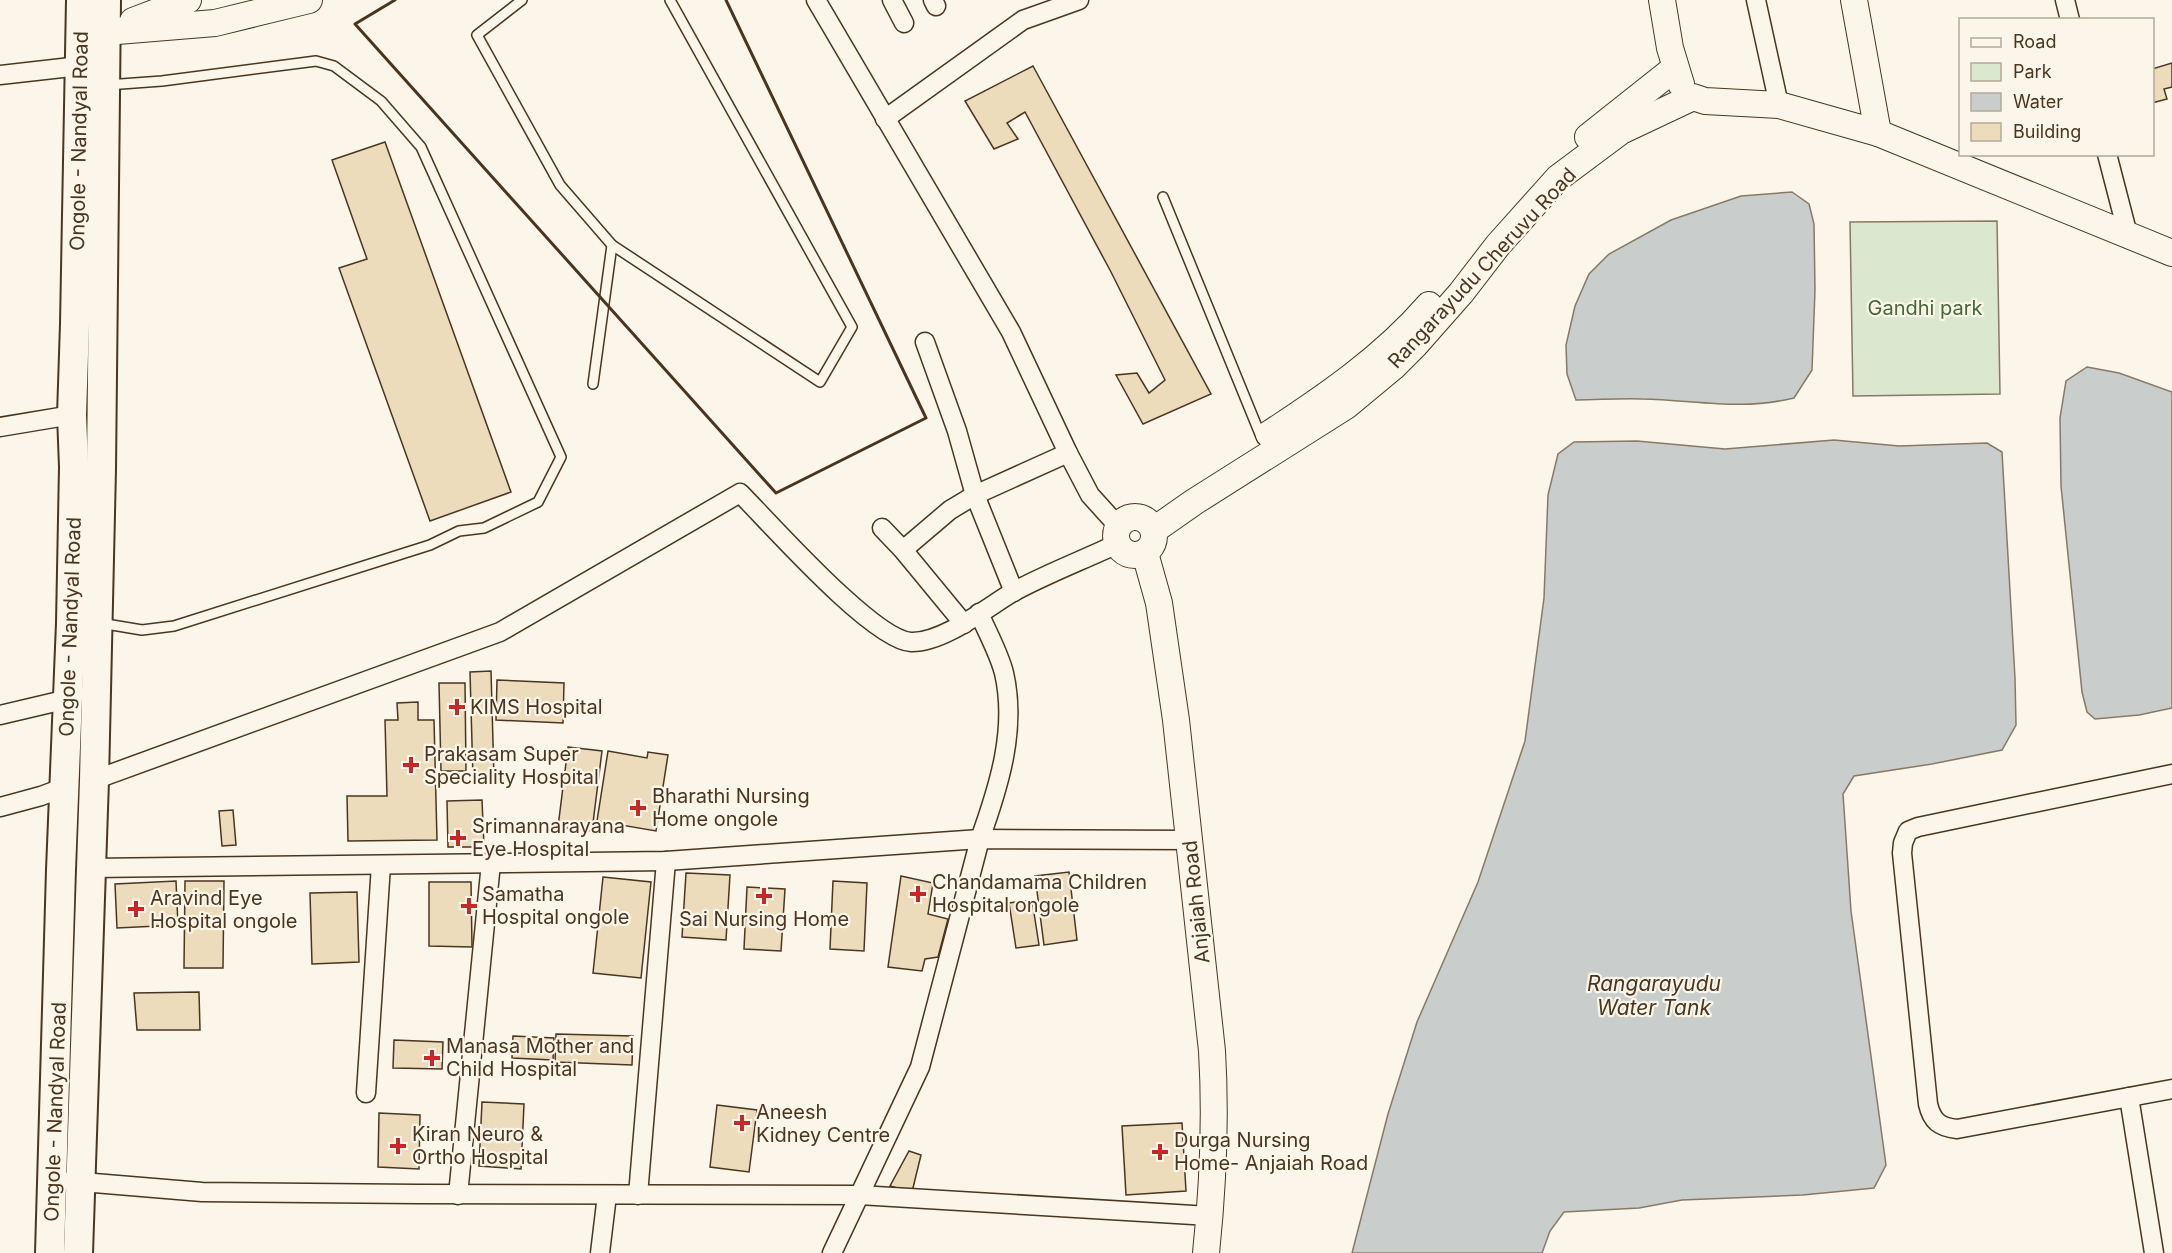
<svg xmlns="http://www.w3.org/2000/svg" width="2172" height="1253" font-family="Inter,sans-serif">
  <rect width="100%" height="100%" fill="#fbf6e9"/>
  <!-- green -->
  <polygon fill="#dce7d0" stroke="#887966" stroke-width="1.5" points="1997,221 2000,394 1853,396 1850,222"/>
  <!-- water -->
  <g fill="#c9cecd" stroke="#887966" stroke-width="1.5">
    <path d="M1792 192 1809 204 1814 224 1815 290 1812 370 1794 398C1740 411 1696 400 1642 399 1620 398 1598 400 1576 400L1567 374 1566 345 1575 306 1589 274 1609 254 1671 220 1741 196Z"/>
    <polygon points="2087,367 2119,373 2172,392 2172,708 2139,715 2095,719 2087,712 2082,692 2061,486 2060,418 2066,381"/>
    <polygon points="1834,440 1899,446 1987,443 2002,452 2015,678 2016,725 2002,750 1932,764 1854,776 1843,794 1851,911 1886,1165 1874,1188 1803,1195 1682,1200 1639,1208 1564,1212 1550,1231 1542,1253 1352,1253 1388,1114 1417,1022 1478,882 1525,741 1544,598 1548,495 1558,454 1574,442 1637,441 1725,449"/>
  </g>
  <!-- building -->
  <g fill="#ecdcbc" stroke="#4a3520" stroke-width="1.5">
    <polygon points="2172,63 2172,87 2164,89 2167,99 2152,103 2152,69"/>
    <polygon points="1033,66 1211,394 1143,424 1116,375 1137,373 1149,393 1165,380 1111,272 1025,112 1007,123 1018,139 994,149 965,101"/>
    <polygon points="385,142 511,492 430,521 339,268 367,259 332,160"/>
    <polygon points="491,671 494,778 473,779 470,672"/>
    <polygon points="497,680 564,683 563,723 496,720"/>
    <polygon points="439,683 465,683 466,771 441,771"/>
    <polygon points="418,702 418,720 434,720 437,840 348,841 347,796 387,796 385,720 398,720 397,703"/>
    <polygon points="568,747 602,751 592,831 558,827"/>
    <polygon points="608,751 647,758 648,752 668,755 656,831 597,821"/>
    <polygon points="482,800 484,847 448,847 447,801"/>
    <polygon points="233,810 236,845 222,846 219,811"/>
    <polygon points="1069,872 1077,940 1044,945 1035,876"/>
    <polygon points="686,873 730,875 726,940 682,937"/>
    <polygon points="901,876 933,883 928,914 948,919 938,957 925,959 922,971 888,967"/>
    <polygon points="603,877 651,882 641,978 593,973"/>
    <polygon points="176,881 178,925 117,928 115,884"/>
    <polygon points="185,881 224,881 223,968 184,968"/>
    <polygon points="833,881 867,883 864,951 830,949"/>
    <polygon points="429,882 471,882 472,947 429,946"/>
    <polygon points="747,887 785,889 781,951 744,949"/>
    <polygon points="357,892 359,962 312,964 310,893"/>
    <polygon points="1032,900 1039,945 1016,948 1009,903"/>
    <polygon points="199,992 200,1030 137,1030 134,993"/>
    <polygon points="556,1034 633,1036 632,1065 555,1062"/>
    <polygon points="513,1036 554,1038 553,1060 512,1058"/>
    <polygon points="394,1040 443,1042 442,1069 393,1068"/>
    <polygon points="482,1102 524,1104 521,1169 479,1166"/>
    <polygon points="717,1105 757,1110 749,1172 710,1167"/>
    <polygon points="379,1113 420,1115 419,1169 378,1167"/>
    <polygon points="1182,1123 1186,1191 1126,1195 1122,1126"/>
    <polygon points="909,1151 921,1155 912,1192 890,1186"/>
  </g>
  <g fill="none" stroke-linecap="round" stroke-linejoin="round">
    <!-- lane casing -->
    <g stroke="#4a3520" stroke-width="12">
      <g id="lane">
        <polyline points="522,0 477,35 560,185 612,245 820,382 852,327 670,0"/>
        <polyline points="1163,197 1262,439"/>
        <polyline points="593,384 612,245"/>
        <polyline points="100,623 142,630 174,626 430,545 459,531 484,528 538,502 561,457 421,147 381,101 334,66 316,61 162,81 107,85"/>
      </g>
    </g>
    <!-- street casing -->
    <g stroke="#4a3520" stroke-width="21">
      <g id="street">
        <polyline points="816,0 1011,332 1068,453 1090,495 1118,526"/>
        <polyline points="892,0 904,23"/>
        <polyline points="933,0 936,6"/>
        <polyline points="1756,0 1779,105"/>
        <polyline points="2065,0 2070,20"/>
        <polyline points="0,75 80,66"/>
        <polyline points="885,119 1023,20 1079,0"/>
        <polyline points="2107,154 2128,235"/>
        <polyline points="925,342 957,431 975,495 1014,592"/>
        <polyline points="0,427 72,415"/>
        <polyline points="882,528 903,550 964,624"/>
        <polyline points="903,550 950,510 975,495 1068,453"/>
        <polyline points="0,715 68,699"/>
        <path d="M2172 774 1918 827 1908 831 1903 843 1902 853 1928 1104C1932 1121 1939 1127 1957 1129L2172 1089"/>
        <path d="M94 780 500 632 740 493C770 523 873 640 911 642 943 643 986 608 1013 592 1046 574 1083 560 1117 544"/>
        <polyline points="0,807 41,796 65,787"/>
        <path d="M91 868 666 861 980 839C999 786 1017 729 1004 673 999 653 987 632 979 613"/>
        <polyline points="366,1093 381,865"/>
        <polyline points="2129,1097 2154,1253"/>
        <polyline points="70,1181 202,1192 418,1194 859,1195 1210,1216"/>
        <polyline points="458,1195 491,863"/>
        <polyline points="638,1195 666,861"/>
        <polyline points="600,1253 607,1195"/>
        <polyline points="832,1253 920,1067 980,839 1189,840"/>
      </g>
    </g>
    <!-- secondary casing -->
    <g stroke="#4a3520" stroke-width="28">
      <g id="secondary">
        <polyline points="1662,0 1670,48 1681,84"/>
        <polyline points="1854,0 1878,133"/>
        <polyline points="133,21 188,0"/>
        <polyline points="105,32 215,23 309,0"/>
        <polyline points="1588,137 1675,68"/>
        <path d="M1269 434C1326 397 1384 357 1429 305"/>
        <circle cx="1135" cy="536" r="19"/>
        <polyline points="1154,530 1194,502 1346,406 1393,367 1416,344 1461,293 1498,245 1558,178 1621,131 1693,97 1705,101 1779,105 1878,133 2172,253"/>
        <path d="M1145 553 1159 603 1176 720 1212 1051C1216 1118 1213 1186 1206 1253"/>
      </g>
    </g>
    <!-- primary casing -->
    <g stroke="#4a3520" stroke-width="32">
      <g id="primary">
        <polyline points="50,1253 61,870 71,623 74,467 72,415 75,324 81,0"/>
        <polyline points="78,1253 94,780 101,469 106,0"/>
      </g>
    </g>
    <!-- lane -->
    <use href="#lane" stroke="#fbf6e9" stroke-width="9"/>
    <!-- street -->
    <use href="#street" stroke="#fbf6e9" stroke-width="18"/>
    <!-- secondary -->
    <use href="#secondary" stroke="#fbf6e9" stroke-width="26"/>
    <!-- primary -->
    <use href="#primary" stroke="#fbf6e9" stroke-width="28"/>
    <!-- wall -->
    <polyline stroke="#4a3520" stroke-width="3" points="395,0 355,24 776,493 926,418 726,0"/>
  </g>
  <!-- markers -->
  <g fill="#c62828" stroke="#fbf6e9" stroke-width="2">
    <path d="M454 698h6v6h6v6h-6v6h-6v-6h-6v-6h6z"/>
    <path d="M408 756h6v6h6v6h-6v6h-6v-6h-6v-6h6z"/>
    <path d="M635 799h6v6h6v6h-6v6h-6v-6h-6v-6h6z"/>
    <path d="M455 829h6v6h6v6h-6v6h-6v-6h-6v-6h6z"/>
    <path d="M915 885h6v6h6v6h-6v6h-6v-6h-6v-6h6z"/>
    <path d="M761 887h6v6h6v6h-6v6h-6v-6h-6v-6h6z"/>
    <path d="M466 897h6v6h6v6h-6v6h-6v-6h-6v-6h6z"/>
    <path d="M133 900h6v6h6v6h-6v6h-6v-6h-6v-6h6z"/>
    <path d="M429 1049h6v6h6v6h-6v6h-6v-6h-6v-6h6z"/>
    <path d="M739 1114h6v6h6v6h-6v6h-6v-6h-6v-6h6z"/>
    <path d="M395 1137h6v6h6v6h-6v6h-6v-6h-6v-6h6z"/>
    <path d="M1157 1143h6v6h6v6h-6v6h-6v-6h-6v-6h6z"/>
  </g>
  <g text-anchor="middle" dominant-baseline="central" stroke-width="4.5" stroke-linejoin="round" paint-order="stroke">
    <!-- street labels -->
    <g font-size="20" fill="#4a3520" stroke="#fbf6e9">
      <text transform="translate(79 141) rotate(-89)">Ongole - Nandyal Road</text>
      <text transform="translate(1482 268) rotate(-47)">Rangarayudu Cheruvu Road</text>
      <text transform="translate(70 627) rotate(-88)">Ongole - Nandyal Road</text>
      <text transform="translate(1196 902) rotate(-96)">Anjaiah Road</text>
      <text transform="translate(55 1112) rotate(-88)">Ongole - Nandyal Road</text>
    </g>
    <!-- park labels -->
    <g font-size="20" fill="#436837" stroke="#fbf6e9">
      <text x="1925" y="308">Gandhi park</text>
    </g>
    <!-- poi labels -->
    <g font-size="20" fill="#4a3520" stroke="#fbf6e9" text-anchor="start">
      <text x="470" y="707">KIMS Hospital</text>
      <text x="424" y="754">Prakasam Super<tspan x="424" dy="23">Speciality Hospital</tspan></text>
      <text x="652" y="796">Bharathi Nursing<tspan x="652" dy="23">Home ongole</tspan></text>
      <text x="472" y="826">Srimannarayana<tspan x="472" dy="23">Eye Hospital</tspan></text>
      <text x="932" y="882">Chandamama Children<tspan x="932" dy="23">Hospital ongole</tspan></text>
      <text x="482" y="894">Samatha<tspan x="482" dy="23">Hospital ongole</tspan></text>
      <text x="150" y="898">Aravind Eye<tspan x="150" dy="23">Hospital ongole</tspan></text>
      <text x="764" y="919" text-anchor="middle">Sai Nursing Home</text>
      <text x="446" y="1046">Manasa Mother and<tspan x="446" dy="23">Child Hospital</tspan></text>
      <text x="756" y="1112">Aneesh<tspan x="756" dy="23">Kidney Centre</tspan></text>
      <text x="412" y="1134">Kiran Neuro &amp;<tspan x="412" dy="23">Ortho Hospital</tspan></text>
      <text x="1174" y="1140">Durga Nursing<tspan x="1174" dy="23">Home- Anjaiah Road</tspan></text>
    </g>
    <!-- water labels -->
    <g font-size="21" font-style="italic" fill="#4a3520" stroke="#fbf6e9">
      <text x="1654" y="983">Rangarayudu<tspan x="1654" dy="24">Water Tank</tspan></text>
    </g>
  </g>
  <!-- legend -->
  <rect x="1959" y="18" width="195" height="138" fill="#fbf6e9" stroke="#b4a999" stroke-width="1.5"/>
  <rect x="1971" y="38" width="30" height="9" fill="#fbf6e9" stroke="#b4a999" stroke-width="1.5"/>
  <text x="2013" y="48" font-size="18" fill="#4a3520">Road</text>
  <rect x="1971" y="63" width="30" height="18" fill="#dce7d0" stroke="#b4a999" stroke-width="1.5"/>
  <text x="2013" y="78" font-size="18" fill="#4a3520">Park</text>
  <rect x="1971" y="93" width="30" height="18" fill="#c9cecd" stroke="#b4a999" stroke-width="1.5"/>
  <text x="2013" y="108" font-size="18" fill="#4a3520">Water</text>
  <rect x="1971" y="123" width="30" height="18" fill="#ecdcbc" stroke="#b4a999" stroke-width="1.5"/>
  <text x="2013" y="138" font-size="18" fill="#4a3520">Building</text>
</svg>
